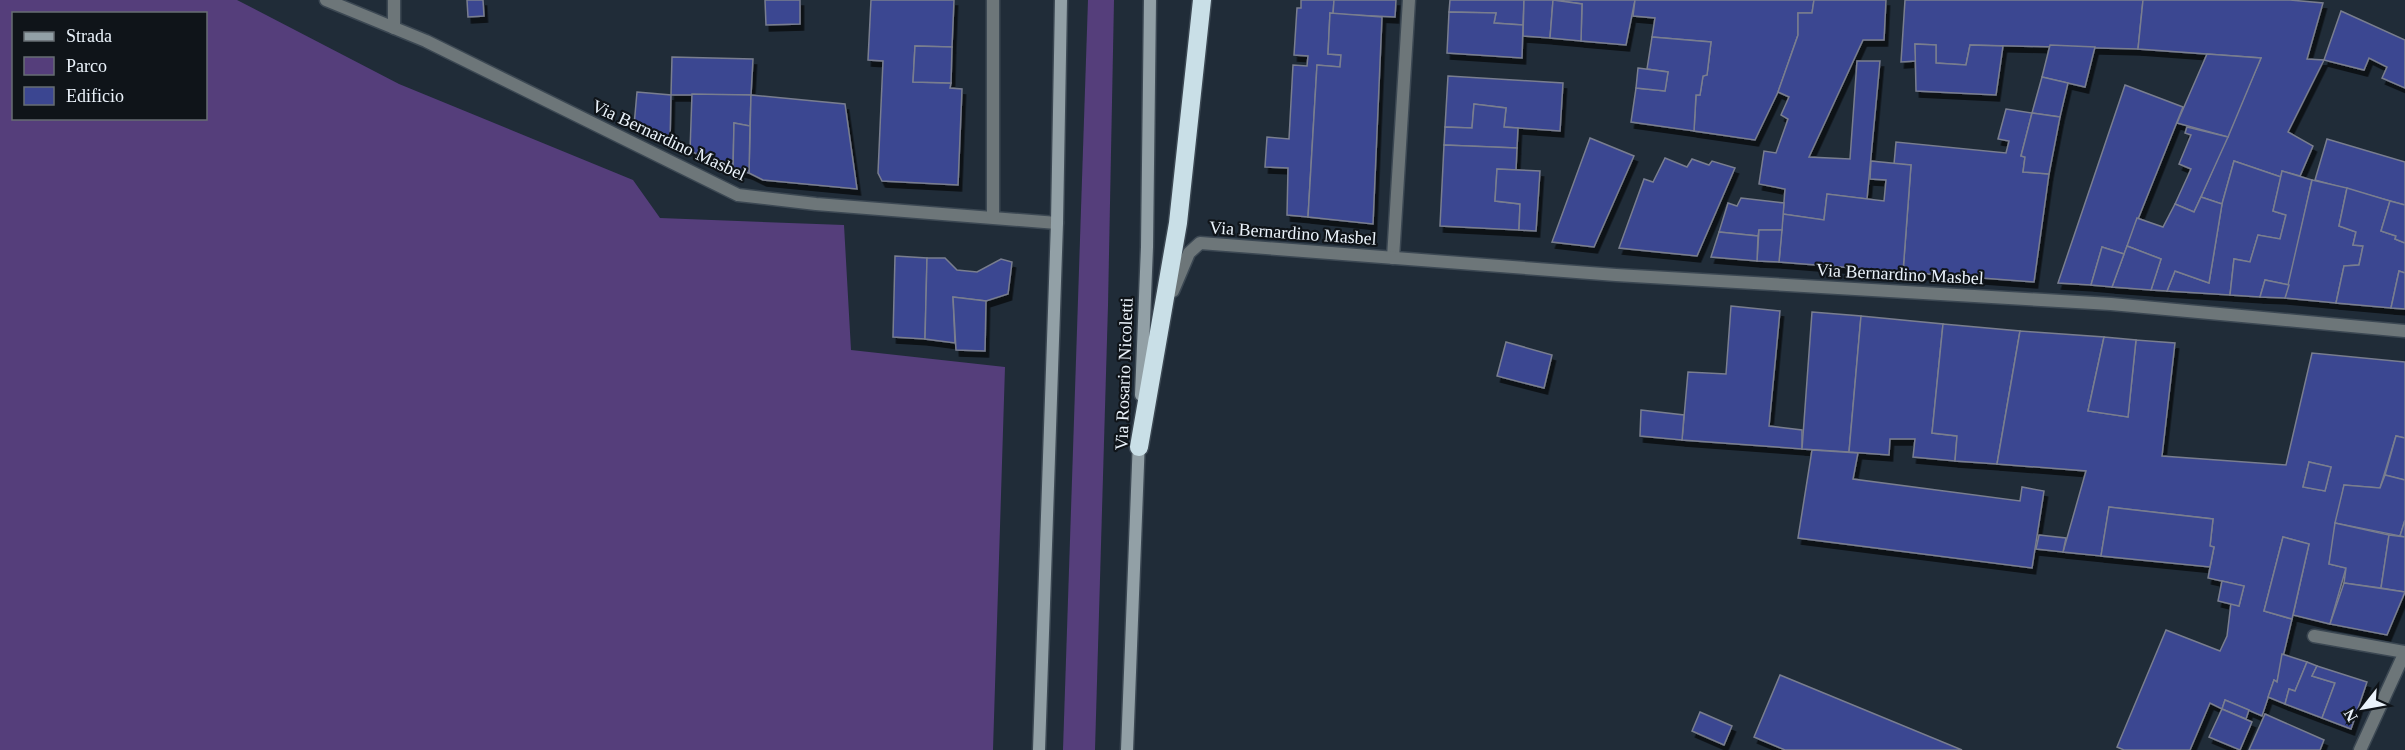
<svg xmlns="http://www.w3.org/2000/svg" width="2405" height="750" font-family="Georgia,serif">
  <defs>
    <filter id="shadow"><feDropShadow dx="3.5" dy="6" stdDeviation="0" flood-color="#0009"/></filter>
  </defs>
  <rect width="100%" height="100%" fill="#202c38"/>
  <!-- green -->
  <g fill="#553e7b" fill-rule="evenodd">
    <path d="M0 0H237L399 84 633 180 660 218 844 225 851 350 1005 367 993 750H0ZM14 14H206V118H14Z"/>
    <polygon points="1088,0 1114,0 1108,305 1095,750 1063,750"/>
  </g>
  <!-- building -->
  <g fill="#3b4691" stroke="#797e8f" stroke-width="1.5" fill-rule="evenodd" filter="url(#shadow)">
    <polygon points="467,0 483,0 484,16 468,17"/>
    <polygon points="765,0 800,0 800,24 766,25"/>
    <polygon points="871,0 954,0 952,47 915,46 913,82 951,83 950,88 962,89 958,185 882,181 878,173 883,61 868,60"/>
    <polygon points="1301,0 1334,0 1333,14 1330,13 1328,54 1341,55 1340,67 1317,65 1308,217 1287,215 1288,168 1265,167 1267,137 1289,139 1293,65 1307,66 1308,56 1294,55 1297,8 1301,8"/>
    <polygon points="1334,0 1396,0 1395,17 1333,14"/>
    <polygon points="1450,0 1524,0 1523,25 1494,23 1496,13 1449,12"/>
    <polygon points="1524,0 1635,0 1626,45 1581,41 1582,4 1553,0 1550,38 1523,36"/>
    <polygon points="1553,0 1582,4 1581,41 1550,38"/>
    <polygon points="1635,0 1814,0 1812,13 1798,13 1798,35 1778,92 1755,140 1694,131 1696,95 1700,95 1703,76 1707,75 1711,42 1652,37 1655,18 1633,16"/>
    <polygon points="1814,0 1886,0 1884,40 1863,40 1809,157 1850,159 1857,61 1880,61 1867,199 1827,194 1824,220 1783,214 1785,189 1759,184 1764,151 1776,153 1788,119 1781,115 1789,97 1778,92 1798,35 1798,13 1812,13"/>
    <polygon points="1905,0 2143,0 2138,49 1970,45 1966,65 1936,63 1936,45 1915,44 1916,61 1901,62"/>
    <polygon points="2143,0 2290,0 2323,3 2307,59 2324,60 2288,132 2313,146 2300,176 2282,171 2281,177 2234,161 2222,204 2201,197 2261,58 2138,49"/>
    <polygon points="2341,11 2405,40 2405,88 2382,78 2387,67 2369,58 2364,70 2324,60"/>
    <polygon points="1449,12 1496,13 1494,23 1523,25 1522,58 1447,53"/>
    <polygon points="1330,13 1382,17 1373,224 1308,217 1317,65 1340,67 1341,55 1328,54"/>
    <polygon points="1652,37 1711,42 1707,75 1703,76 1700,95 1696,95 1694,131 1631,122 1636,88 1665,91 1668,72 1647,69"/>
    <polygon points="1915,44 1936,45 1936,63 1966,65 1970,45 2003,46 1996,95 1916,91"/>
    <polygon points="2050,45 2095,47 2085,87 2042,77"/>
    <polygon points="915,46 952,47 951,83 913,82"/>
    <polygon points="2207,54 2261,58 2228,137 2177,123"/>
    <polygon points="672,57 753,59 751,95 671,95"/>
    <polygon points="1638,68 1668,72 1665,91 1636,88"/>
    <polygon points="1448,76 1563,83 1560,131 1504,127 1506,108 1474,104 1472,128 1445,127"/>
    <polygon points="2042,77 2068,83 2060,117 2032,113"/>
    <polygon points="2125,85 2183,107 2124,254 2102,247 2091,285 2058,283"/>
    <polygon points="637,92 671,95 670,143 634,126"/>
    <polygon points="692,94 751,95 750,126 734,123 733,169 690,151"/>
    <polygon points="751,95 845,104 857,189 763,180 749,173"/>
    <polygon points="1474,104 1506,108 1504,127 1518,128 1517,148 1444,145 1445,127 1472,128"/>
    <polygon points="2006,109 2032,113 2021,156 2025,157 2023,172 2049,174 2034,282 1903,272 1911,165 1894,164 1896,142 2006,153 2009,141 1998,139"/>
    <polygon points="2032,113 2060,117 2049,174 2023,172 2025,157 2021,156"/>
    <polygon points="734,123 750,126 749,173 733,169"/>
    <polygon points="2187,127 2228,137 2194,212 2175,204 2191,169 2179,164 2191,135 2185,133"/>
    <polygon points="1590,138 1634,156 1594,247 1552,242"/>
    <polygon points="2327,139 2405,162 2405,205 2315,180"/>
    <polygon points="1444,145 1517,148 1516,170 1497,169 1495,201 1520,204 1519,230 1440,226"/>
    <polygon points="1665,158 1687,167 1692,159 1709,165 1712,161 1735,168 1697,256 1619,248 1644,179 1653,182"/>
    <polygon points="1871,161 1911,165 1903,272 1779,262 1783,214 1824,220 1827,194 1884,201 1886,180 1870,179"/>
    <polygon points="2234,161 2281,177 2273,211 2286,215 2280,239 2258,235 2250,262 2234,259 2230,295 2167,291 2175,271 2209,283 2222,204"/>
    <polygon points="1497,169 1540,171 1536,231 1519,230 1520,204 1495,201"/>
    <polygon points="2282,171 2312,180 2289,285 2265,280 2260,297 2230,295 2234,259 2250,262 2258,235 2280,239 2286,215 2273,211"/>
    <polygon points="2312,180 2347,188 2339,226 2356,232 2353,245 2363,246 2359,265 2344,266 2336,303 2285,298"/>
    <polygon points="2347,188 2390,201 2381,231 2396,236 2395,239 2405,243 2405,273 2399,271 2391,308 2336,303 2344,266 2359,265 2363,246 2353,245 2356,232 2339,226"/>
    <polygon points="2201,197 2222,204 2209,283 2175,271 2167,291 2151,290 2161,259 2127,246 2137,218 2163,227 2175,204 2194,212"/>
    <polygon points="1741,198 1784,203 1782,230 1759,230 1758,236 1719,232 1728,203 1737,206"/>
    <polygon points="2390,201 2405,205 2405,243 2395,239 2396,236 2381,231"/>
    <polygon points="1759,230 1782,230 1779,262 1757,261"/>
    <polygon points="1719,232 1758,236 1757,261 1711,257"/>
    <polygon points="2127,246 2161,259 2151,290 2112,287"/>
    <polygon points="2102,247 2124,254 2112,287 2091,285"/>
    <polygon points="895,256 927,258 925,339 893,337"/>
    <polygon points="927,258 945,258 957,270 977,272 1001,259 1012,262 1008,294 986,301 953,297 955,343 925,339"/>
    <polygon points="2399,271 2405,273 2405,309 2391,308"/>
    <polygon points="2265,280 2289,285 2285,298 2260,297"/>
    <polygon points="953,297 986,301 985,351 956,350"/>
    <polygon points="1731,306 1780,311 1769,426 1802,430 1802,449 1682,440 1688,372 1726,374"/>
    <polygon points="1812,312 1861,316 1849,452 1802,449"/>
    <polygon points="1861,316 1943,324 1932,433 1957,436 1955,461 1913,457 1915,439 1890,439 1889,455 1849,452"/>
    <polygon points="1943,324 2020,331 1997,464 1955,461 1957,436 1932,433"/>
    <path d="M2020 331 2104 337 2088 411 2128 417 2136 340 2175 343 2162 456 2286 465 2312 353 2405 362V438L2396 436 2380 488 2344 485 2329 564 2346 568 2330 624 2293 615 2309 544 2283 537 2264 611 2292 619 2277 682 2274 680 2262 716 2225 700 2222 709 2210 703 2190 750H2124L2117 747 2166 630 2220 651 2227 636 2231 603 2239 606 2244 586 2208 578 2214 547 2210 546 2213 519 2109 507 2101 556 2063 552 2086 471 1997 464ZM2309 462 2331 467 2325 491 2303 487Z"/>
    <polygon points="2104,337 2136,340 2128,417 2088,411"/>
    <polygon points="1506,342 1552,355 1544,388 1497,376"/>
    <polygon points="1641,410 1684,415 1682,440 1640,436"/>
    <polygon points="2396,436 2405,438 2405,480 2385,475"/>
    <polygon points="1812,450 1858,453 1853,479 2020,501 2022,487 2044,491 2032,568 1798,538"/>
    <polygon points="2309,462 2331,467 2325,491 2303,487"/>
    <polygon points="2385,475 2405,480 2405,520 2400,536 2335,523 2344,485 2380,488"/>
    <polygon points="2109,507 2213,519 2210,546 2214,547 2210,567 2101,556"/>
    <polygon points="2405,520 2405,537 2400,536"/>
    <polygon points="2335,523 2389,535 2381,588 2344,583 2346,568 2329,564"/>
    <polygon points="2039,535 2066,538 2063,552 2036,549"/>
    <polygon points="2389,535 2405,537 2405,592 2381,588"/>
    <polygon points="2283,537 2309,544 2292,619 2264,611"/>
    <polygon points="2222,581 2244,586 2239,606 2218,601"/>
    <polygon points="2344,583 2405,592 2387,635 2330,624"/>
    <polygon points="2282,654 2307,662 2295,691 2289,689 2285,704 2268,697 2274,680 2277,682"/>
    <polygon points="2307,662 2317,666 2312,676 2335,683 2322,718 2285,704 2289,689 2295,691"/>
    <polygon points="2317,666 2367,682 2351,729 2322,718 2335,683 2312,676"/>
    <polygon points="1780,675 1962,750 1785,750 1754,737"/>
    <polygon points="2225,700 2249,710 2246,719 2222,709"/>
    <polygon points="2222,709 2252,722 2240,750 2209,737"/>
    <polygon points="1700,712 1732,726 1724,745 1692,731"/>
    <polygon points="2265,714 2324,740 2320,750 2249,750"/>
  </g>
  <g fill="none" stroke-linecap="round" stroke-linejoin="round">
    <!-- minor casing -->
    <g stroke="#3c4853" stroke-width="15">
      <g id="minor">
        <polyline points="326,0 426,41 738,195 816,204 1057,223"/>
        <polyline points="394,0 394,28"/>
        <polyline points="993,0 993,216"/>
        <polyline points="1393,258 1409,0"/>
        <polyline points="1173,291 1189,253 1200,243 1616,275 2111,304 2405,331"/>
        <polyline points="2314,636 2405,652"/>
      </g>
    </g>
    <!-- tertiary casing -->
    <g stroke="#3c4853" stroke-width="15">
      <polyline id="tertiary" points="2360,750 2405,652"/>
    </g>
    <!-- secondary casing -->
    <g stroke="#3c4853" stroke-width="15">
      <g id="secondary">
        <polyline points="1141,395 1147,247 1150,0"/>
        <polyline points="1039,750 1057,223 1061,0"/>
        <polyline points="1127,750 1139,439"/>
      </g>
    </g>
    <!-- motorway casing -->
    <g stroke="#3c4853" stroke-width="21">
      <polyline id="motorway" points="1139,447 1178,223 1202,0"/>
    </g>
    <!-- minor -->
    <use href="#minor" stroke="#6d7679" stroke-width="12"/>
    <!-- tertiary -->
    <use href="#tertiary" stroke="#6d7679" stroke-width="12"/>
    <!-- secondary -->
    <use href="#secondary" stroke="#92a0a6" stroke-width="12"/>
    <!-- motorway -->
    <use href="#motorway" stroke="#c9dfe7" stroke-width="18"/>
  </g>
  <g text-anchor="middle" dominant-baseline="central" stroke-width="4.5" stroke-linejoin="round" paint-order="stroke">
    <!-- street labels -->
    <g font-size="18" fill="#ebf3fb" stroke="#0f1419">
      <text transform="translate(669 140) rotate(25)">Via Bernardino Masbel</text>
      <text transform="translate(1293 233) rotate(4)">Via Bernardino Masbel</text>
      <text transform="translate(1900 274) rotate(3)">Via Bernardino Masbel</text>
      <text transform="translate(1124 374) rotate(-88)">Via Rosario Nicoletti</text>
    </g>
  </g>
  <!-- legend -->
  <rect x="12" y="12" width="195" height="108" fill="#0f1419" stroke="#676d73" stroke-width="1.5"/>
  <rect x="24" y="32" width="30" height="9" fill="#92a0a6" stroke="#676d73" stroke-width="1.5"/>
  <text x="66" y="42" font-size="18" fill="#ebf3fb">Strada</text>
  <rect x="24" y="57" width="30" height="18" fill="#553e7b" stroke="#676d73" stroke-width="1.5"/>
  <text x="66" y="72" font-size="18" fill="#ebf3fb">Parco</text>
  <rect x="24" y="87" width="30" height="18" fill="#3b4691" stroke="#676d73" stroke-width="1.5"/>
  <text x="66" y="102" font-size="18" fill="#ebf3fb">Edificio</text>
  <!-- north arrow -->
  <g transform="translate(2363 708) rotate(239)" stroke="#0f1419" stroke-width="4.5" paint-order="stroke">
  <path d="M0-4.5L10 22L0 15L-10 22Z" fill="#ebf3fb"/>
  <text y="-9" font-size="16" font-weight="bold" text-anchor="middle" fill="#ebf3fb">N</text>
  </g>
</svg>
